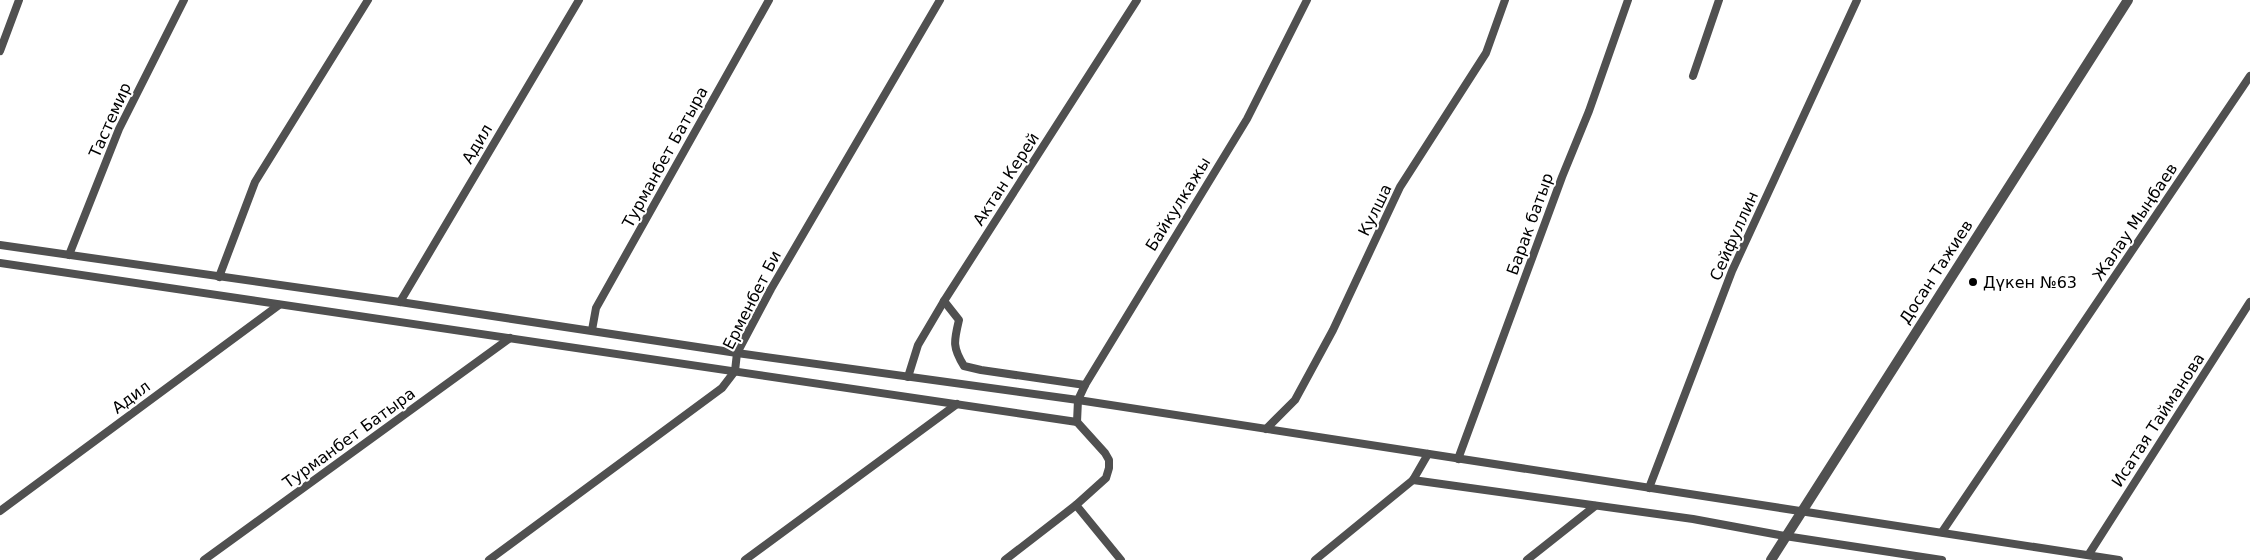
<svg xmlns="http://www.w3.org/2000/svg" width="2250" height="560" font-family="'DejaVu Sans',sans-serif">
  <rect width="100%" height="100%" fill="#fff"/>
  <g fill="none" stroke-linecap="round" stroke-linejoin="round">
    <!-- minor -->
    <g stroke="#505050" stroke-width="8">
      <polyline points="0,51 19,0"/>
      <polyline points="1693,76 1719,0"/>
      <polyline points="0,245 400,302 737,353 1078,400 2119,560"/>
      <polyline points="69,255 119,129 184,0"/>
      <polyline points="0,263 1077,422 1105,453 1109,460 1109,468 1106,478 1076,505 1005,560"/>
      <polyline points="219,277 255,182 368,0"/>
      <path d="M944 301 959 320C954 341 952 347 964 366L981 370 1085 385"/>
      <polyline points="400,302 579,0"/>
      <polyline points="592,330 596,308 769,0"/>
      <polyline points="908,377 918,345 944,301 1137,0"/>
      <polyline points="1077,422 1078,400 1085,385 1247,119 1307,0"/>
      <polyline points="1266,429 1295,400 1333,330 1400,187 1486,53 1505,0"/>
      <polyline points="1458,459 1562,177 1589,111 1628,0"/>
      <polyline points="1413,480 1693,519 1785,536 1942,560"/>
      <polyline points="1649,488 1732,271 1857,0"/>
      <polyline points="1076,505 1121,560"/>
      <polyline points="0,511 279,305"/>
      <polyline points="1942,532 2250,76"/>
      <polyline points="2089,554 2250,302"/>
      <polyline points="204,560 510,338"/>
      <polyline points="489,560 722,388 735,371 737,353 771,289 940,0"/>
      <polyline points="745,560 957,404"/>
      <polyline points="1315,560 1413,480 1428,454"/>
      <polyline points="1527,560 1595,506"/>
    </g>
    <!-- tertiary -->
    <polyline stroke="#505050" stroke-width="10" points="1771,560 2128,0"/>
  </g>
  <!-- markers -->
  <circle fill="#000" stroke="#fff" stroke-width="2" cx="1973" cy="282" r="5"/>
  <g text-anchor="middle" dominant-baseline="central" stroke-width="4" stroke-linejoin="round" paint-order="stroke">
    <!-- street labels -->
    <g font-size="16" fill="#000" stroke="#fff">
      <text transform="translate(110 120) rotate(-66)">Тастемир</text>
      <text transform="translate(477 144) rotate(-59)">Адил</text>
      <text transform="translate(665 157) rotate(-61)">Турманбет Батыра</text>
      <text transform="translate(1006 179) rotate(-57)">Актан Керей</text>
      <text transform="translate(1178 204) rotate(-58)">Байкулкажы</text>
      <text transform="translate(1375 210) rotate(-64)">Кулша</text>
      <text transform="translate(2135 222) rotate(-56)">Жалау Мыңбаев</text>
      <text transform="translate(1530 224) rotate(-70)">Барак батыр</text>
      <text transform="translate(1734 236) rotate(-66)">Сейфуллин</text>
      <text transform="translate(1936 272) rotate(-57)">Досан Тажиев</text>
      <text transform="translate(752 300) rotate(-63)">Ерменбет Би</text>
      <text transform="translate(131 397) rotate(-37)">Адил</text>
      <text transform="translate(2158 420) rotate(-57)">Исатая Тайманова</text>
      <text transform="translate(349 438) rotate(-36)">Турманбет Батыра</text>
    </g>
    <!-- poi labels -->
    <g font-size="16" fill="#000" stroke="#fff" text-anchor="start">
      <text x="1983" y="282">Дүкен №63</text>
    </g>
  </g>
</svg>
